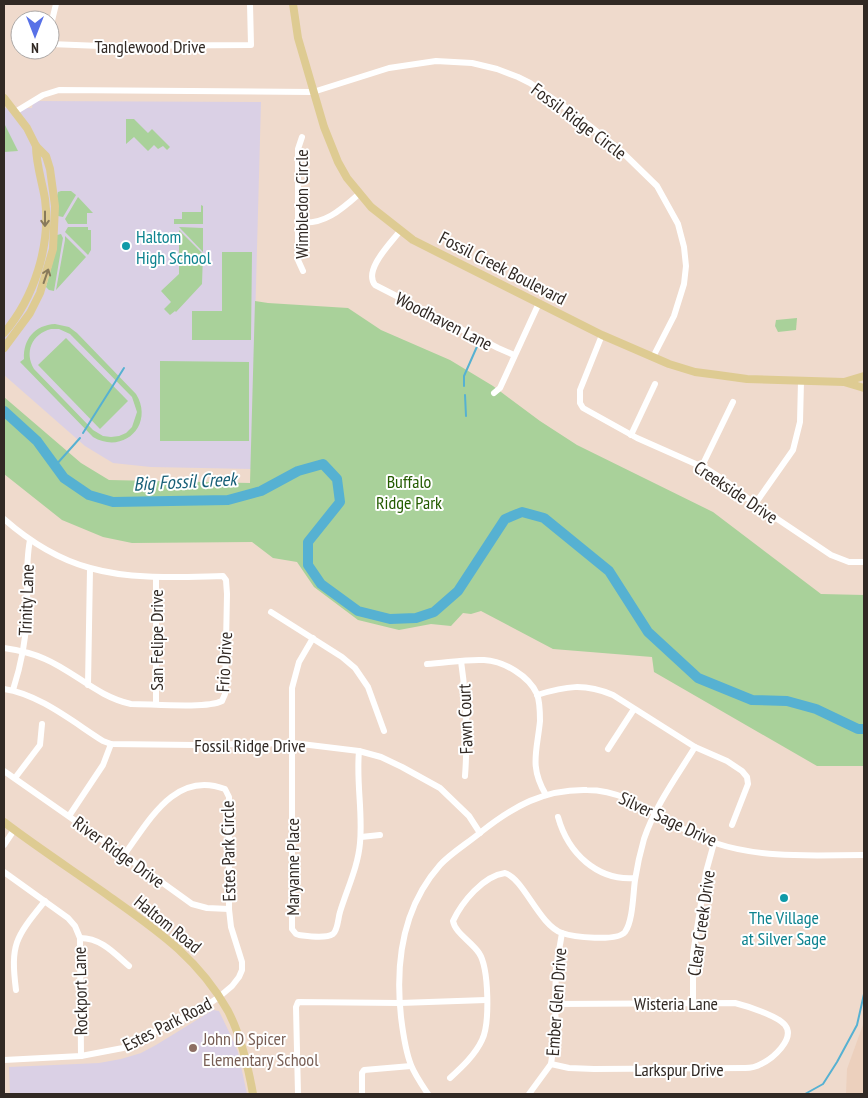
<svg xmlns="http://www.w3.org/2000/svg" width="868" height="1098" font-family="'PT Sans Narrow',sans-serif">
  <rect width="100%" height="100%" fill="#efdacc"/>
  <!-- built -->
  <polygon fill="#ecd0bd" points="864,1022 864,1094 846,1094 847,1069"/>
  <!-- education -->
  <g fill="#dad0e5">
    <polygon points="33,101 261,102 251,469 151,467 113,463 85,446 4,375 4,108 32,108"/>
    <polygon points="213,1010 219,1011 232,1038 238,1052 247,1094 10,1094 9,1067 99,1063 121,1059 141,1053 156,1045"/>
  </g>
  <!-- green -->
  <g fill="#a9d19a" fill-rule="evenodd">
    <polygon points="126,119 134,119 148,133 152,129 170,147 167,150 163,146 158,149 154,145 148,151 134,137 126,144"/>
    <polygon points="4,123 18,151 4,152"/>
    <polygon points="61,191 71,191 76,195 63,217 58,216 57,196 58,192"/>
    <polygon points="78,197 93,213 87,213 87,224 68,224 65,219"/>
    <polygon points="201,205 203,206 203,224 174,224 174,219 182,219 182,212 201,212"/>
    <polygon points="68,227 88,227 88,230 91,230 91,250 88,255 65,232"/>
    <polygon points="179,227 203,228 203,252"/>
    <polygon points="179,230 203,254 202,284 176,312 175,311 170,315 164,309 171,302 161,291 179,274"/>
    <polygon points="61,234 63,238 54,291 49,290 46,287 53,261 57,235"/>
    <polygon points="65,236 86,257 56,290 65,240"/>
    <polygon points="222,252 252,252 251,340 192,340 192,311 222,311"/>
    <polygon points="255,301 268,303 348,308 381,330 450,360 493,386 540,421 577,445 713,512 821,594 864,595 864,766 817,766 654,672 652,657 553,649 481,611 471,614 463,613 451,626 431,624 399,630 358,620 314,587 297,562 273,558 252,542 132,543 103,537 62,520 4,474 4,397 81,463 109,480 250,483"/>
    <polygon points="797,318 796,330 778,332 775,326 776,320"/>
    <path d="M55 324 69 327 77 333 136 394C155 425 123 455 93 437L20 362 24 359C23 339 35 325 55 324ZM51 329H59L70 334 132 397 137 412 132 427 126 433 119 436 111 437 103 436 93 430 34 369C24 352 32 334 51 329Z"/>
    <polygon points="66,338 128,401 100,429 38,365"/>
    <polygon points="160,361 249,362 249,441 160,441"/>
  </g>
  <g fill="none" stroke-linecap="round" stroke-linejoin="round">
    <!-- stream -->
    <g stroke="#56b1d2" stroke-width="2">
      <polyline points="464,386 464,376 479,342"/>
      <polyline points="465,395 466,416"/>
      <polyline points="83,433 124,368"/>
      <polyline points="55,466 80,438"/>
      <polyline points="805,1094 823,1084 837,1062 857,1025 864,994"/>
    </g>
    <!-- river -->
    <polyline stroke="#56b1d2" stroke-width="10" points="4,411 37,441 64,478 89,495 113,502 228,500 261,491 298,471 323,464 337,479 340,502 308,542 308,565 321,584 358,611 390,619 416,618 434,612 458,591 505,519 522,512 544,518 609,571 648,632 698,678 752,700 787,701 816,709 858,729 864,729"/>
    <!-- minor -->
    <g stroke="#fff" stroke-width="6">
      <polyline points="50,29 56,4"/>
      <polyline points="50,44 101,46 251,45 250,4"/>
      <polyline points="15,112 43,95 59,90 313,92 389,68 436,61 472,63 497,69 518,77 530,83 575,114 619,149 657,186 678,224 684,247 686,266 684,284 674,316 653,357"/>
      <polyline points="302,137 298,149 298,260 303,271"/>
      <path d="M298 222C323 226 341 210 359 194"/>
      <path d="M400 231C391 243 363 270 375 285L498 348 514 355"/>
      <polyline points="602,335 580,390 580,403 583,408 637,438 707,469 727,482 755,504 831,555 849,562 864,562"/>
      <polyline points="494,393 500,388 539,303"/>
      <polyline points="631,435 655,384"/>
      <polyline points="702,466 733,402"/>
      <polyline points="755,504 793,450 800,422 801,381"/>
      <path d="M4 519C29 541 57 559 90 568 132 580 179 577 223 576L226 580 227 594 225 694 222 701C206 709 152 704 131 704 98 697 75 672 45 659 32 653 18 650 4 648"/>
      <polyline points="271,612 342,657 355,668 368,687 384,731"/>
      <path d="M313 638 299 662 292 688V929L296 934 299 935C308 936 325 939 333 934 338 930 338 918 340 912 347 889 358 867 360 843 363 812 356 782 359 751"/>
      <path d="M461 661C467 702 468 735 465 776"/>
      <path d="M427 664C446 663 465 659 484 660 504 661 529 676 537 694 540 702 540 713 540 721 537 752 529 766 546 795"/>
      <polyline points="88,685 90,569"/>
      <path d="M4 689C39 694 73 722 103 741L111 744 194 745 293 743 359 751 381 757 402 767 440 788 469 816 480 833"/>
      <path d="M13 690C21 665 26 640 27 614 28 589 25 565 30 540"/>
      <path d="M537 695C566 686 584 683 613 695L695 747 727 761 742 771 747 777 748 784 732 825"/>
      <polyline points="156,704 156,577"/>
      <polyline points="608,749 634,709"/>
      <polyline points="4,771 124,855 192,904 207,908 229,909"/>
      <polyline points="15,778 40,745 42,724"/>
      <polyline points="69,816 103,765 111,744"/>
      <path d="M558 817C568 853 597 881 635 878"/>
      <polyline points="361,837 380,835"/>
      <polyline points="4,845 14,830"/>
      <polyline points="4,872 68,918 75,926 80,938 81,1056"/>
      <path d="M80 938C101 938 114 953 129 966"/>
      <path d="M16 990C10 943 16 937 45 901"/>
      <polyline points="693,1003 693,954 706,872 714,843"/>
      <path d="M4 1060 81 1056 123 1048 177 1020 191 1016 219 997 232 986 239 977 242 970V962L231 927 229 909V797L225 789C175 770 149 821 124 855"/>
      <path d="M551 1064 569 1068 594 1069 745 1068C751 1068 756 1067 761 1064 772 1059 796 1039 785 1025 778 1016 747 1006 735 1003L555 1004"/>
      <path d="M450 1078C462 1067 475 1055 482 1040 490 1024 489 968 479 953 472 942 455 933 453 921 462 902 483 876 505 873 524 879 539 925 562 933 573 937 617 942 625 932 633 921 633 894 635 880 637 867 640 853 644 839 655 806 677 776 695 747"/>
      <polyline points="298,1094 296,1007 298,1002 400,1003 486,1000"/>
      <polyline points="362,1094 362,1073 364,1070 411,1066"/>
      <path d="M428 1094C422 1085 415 1075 411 1065 405 1050 403 1033 401 1017 395 962 402 908 440 865 451 853 468 843 481 832 514 806 544 789 587 790 635 790 671 829 715 843 763 859 814 855 864 855"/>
      <polyline points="529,1094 551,1064 556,1029 555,1004 556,968 562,933"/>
    </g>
    <!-- major -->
    <g stroke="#decb92" stroke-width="8">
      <polyline points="293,4 298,38 324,127 338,162 347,178 371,207 413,240 602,335 669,364 695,372 718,375 747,379 844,382 864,388"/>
      <polyline points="4,98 27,128 36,146 46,156 50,169 55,206 53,249 40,293 30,313 4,348"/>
      <path d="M4 333C34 298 51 246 45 199 42 181 36 164 36 146"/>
      <polyline points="844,382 864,376"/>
      <path d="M4 822C37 847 72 870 106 894 155 929 198 957 228 1011 241 1036 248 1066 253 1094"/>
    </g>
  </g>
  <!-- one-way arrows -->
  <defs><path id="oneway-shaft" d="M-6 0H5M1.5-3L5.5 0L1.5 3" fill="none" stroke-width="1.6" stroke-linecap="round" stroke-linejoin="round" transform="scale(1.25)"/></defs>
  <g stroke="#887a5b">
    <use href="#oneway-shaft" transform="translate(45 219) rotate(90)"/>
    <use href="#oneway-shaft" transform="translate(46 276) rotate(-71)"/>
  </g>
  <!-- markers -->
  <g fill="#0f9aa8" stroke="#fff" stroke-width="2">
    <circle cx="126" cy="246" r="5"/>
    <circle cx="784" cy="898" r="5"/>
  </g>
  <circle fill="#8d6e63" stroke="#fff" stroke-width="2" cx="193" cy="1048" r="5"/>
  <g text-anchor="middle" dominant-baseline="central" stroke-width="4" stroke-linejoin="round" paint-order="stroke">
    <!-- street labels -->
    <g font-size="18" fill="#312924" stroke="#fff">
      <text x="150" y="46">Tanglewood Drive</text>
      <text transform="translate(579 121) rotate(37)">Fossil Ridge Circle</text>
      <text transform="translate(301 204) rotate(-90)">Wimbledon Circle</text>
      <text transform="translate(503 268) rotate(27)">Fossil Creek Boulevard</text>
      <text transform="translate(444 321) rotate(27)">Woodhaven Lane</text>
      <text transform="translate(736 492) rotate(34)">Creekside Drive</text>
      <text transform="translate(26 600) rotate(-88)">Trinity Lane</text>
      <text transform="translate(156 640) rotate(-90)">San Felipe Drive</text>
      <text transform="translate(224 662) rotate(-87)">Frio Drive</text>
      <text transform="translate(465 719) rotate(-92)">Fawn Court</text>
      <text x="250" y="745">Fossil Ridge Drive</text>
      <text transform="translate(668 819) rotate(25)">Silver Sage Drive</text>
      <text transform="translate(228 851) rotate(-91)">Estes Park Circle</text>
      <text transform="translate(119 852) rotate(36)">River Ridge Drive</text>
      <text transform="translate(292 867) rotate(-90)">Maryanne Place</text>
      <text transform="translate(701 923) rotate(-82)">Clear Creek Drive</text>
      <text transform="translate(168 924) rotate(39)">Haltom Road</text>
      <text transform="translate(80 991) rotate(-91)">Rockport Lane</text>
      <text transform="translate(556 1002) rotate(-86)">Ember Glen Drive</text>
      <text x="676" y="1003">Wisteria Lane</text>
      <text transform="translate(167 1024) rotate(-27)">Estes Park Road</text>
      <text x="679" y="1069">Larkspur Drive</text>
    </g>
    <!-- culture labels -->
    <g font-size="18" fill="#0d838f" stroke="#fff" text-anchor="start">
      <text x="136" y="236">Haltom<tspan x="136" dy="21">High School</tspan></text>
      <text x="784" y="917" text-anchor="middle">The Village<tspan x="784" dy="21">at Silver Sage</tspan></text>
    </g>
    <!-- park labels -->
    <g font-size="18" fill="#245b00" stroke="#fff">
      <text x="409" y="481">Buffalo<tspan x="409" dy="21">Ridge Park</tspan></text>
    </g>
    <!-- education labels -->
    <g font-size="18" fill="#785e54" stroke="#fff" text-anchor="start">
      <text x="203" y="1038">John D Spicer<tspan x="203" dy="21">Elementary School</tspan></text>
    </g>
    <!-- water labels -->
    <g font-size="19" font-style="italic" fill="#175f77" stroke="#fff">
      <text transform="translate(185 481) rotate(-3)">Big Fossil Creek</text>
    </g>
  </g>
  <!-- border -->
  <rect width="868" height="1098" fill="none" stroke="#312924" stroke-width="10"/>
  <!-- north arrow -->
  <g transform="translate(35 35) rotate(180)"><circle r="24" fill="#ffffff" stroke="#ada9a7"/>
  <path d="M0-4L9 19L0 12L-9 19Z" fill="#5871e7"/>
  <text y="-8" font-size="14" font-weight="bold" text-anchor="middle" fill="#312924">N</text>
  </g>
</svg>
